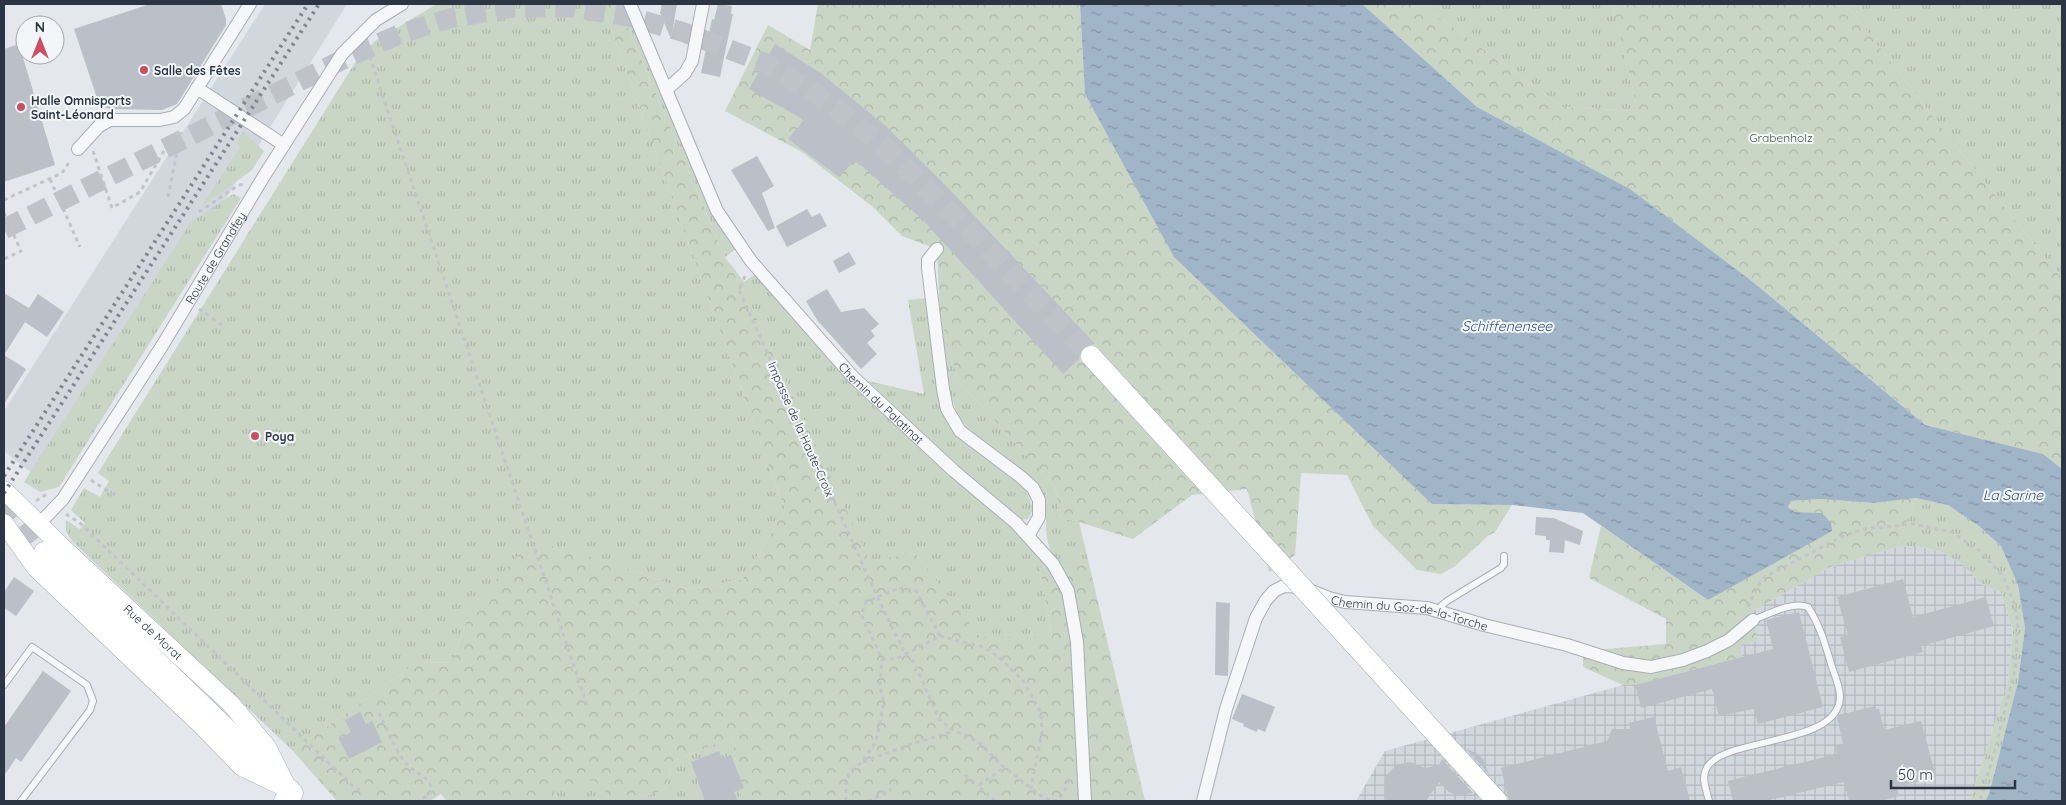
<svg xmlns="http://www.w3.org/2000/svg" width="2066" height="805" font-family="Quicksand,sans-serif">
  <defs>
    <pattern id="industrial-grid" width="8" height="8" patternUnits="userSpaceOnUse" patternTransform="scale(1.25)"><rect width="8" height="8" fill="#d2d6dd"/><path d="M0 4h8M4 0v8" fill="none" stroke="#b4b8bf"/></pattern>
    <pattern id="grass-tufts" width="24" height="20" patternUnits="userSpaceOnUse" patternTransform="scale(1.25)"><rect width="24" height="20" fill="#c9d5c5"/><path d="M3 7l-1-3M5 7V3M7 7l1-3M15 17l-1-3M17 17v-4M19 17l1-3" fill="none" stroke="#adb7aa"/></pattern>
    <pattern id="forest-crowns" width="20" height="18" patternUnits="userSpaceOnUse" patternTransform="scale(1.25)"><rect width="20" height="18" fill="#c9d5c5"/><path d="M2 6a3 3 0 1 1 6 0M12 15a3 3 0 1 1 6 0" fill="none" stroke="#adb7aa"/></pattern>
    <pattern id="water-ripples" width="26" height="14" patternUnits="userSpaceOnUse" patternTransform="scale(1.25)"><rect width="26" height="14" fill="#a1b5c9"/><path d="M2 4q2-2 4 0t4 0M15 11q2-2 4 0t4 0" fill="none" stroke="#8394a5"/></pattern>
  </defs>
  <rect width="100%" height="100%" fill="#e4e7eb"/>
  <!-- built -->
  <polygon fill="#d2d6dd" points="265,4 347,4 47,485 4,451 4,411"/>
  <!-- industrial -->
  <polygon fill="url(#industrial-grid)" points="1917,546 1942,552 1965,566 1981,584 2001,592 2013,630 2008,682 1970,801 1356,801 1385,751 1623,685 1635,685 1742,657 1740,646 1758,640 1752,612 1830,567 1897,547"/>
  <!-- grass -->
  <g fill="url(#grass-tufts)">
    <path d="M437 4H602L785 510 743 579 687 590 614 564 471 609 452 662 416 663 293 751 74 543C67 535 65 530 66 520L80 529 85 523 71 510 84 488 100 497 109 481 98 473 358 58 375 41Z"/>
    <polygon points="618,4 623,4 702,191 725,235 736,249 725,257 744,282 756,274 853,387 950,474 1016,530 1048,566 1040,567 1052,637 979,637 915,553 870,562 744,291 725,257"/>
    <polygon points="1421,4 1612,4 1638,111 1563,107"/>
    <polygon points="1846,4 2062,4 2062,279 1947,135"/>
    <polygon points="243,132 264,151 252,170 201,207 241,146 237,143"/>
    <polygon points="233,194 241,198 59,487 40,492 24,482 191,222"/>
    <polygon points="927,298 944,410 1027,492 1033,509 1028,519 1020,520 953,463 868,381 924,394 908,300"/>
    <path d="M940 316 958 380 1055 487 1061 518 1079 522 1089 564 1060 566C1057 560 1051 553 1049 546 1042 526 1052 506 1038 487 1021 464 992 450 971 431 944 408 944 349 940 316Z"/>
    <polygon points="1916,498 1948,505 1979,526 2001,546 2018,585 2025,628 2018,682 1989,794 1985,801 1970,801 2008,682 2013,630 2001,592 1981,584 1965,566 1942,552 1917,546 1897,547"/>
    <polygon points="732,737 742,801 632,801 666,789 672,762"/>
    <polygon points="594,779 614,801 558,801 554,791"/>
  </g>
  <!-- forest -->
  <g fill="url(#forest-crowns)">
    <polygon points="602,4 618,4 725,257 744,291 870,561 915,553 980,637 1052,637 1040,567 1089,564 1145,801 742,801 732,737 672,762 666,789 632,801 614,801 594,780 554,791 558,801 447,801 441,794 430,801 337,801 293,751 416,663 452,662 471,609 518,555 549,545 614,564 687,590 743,579 785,510"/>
    <polygon points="818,4 1080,4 1085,94 1432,504 1512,505 1495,532 1488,536 1455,566 1441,574 1417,570 1373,526 1347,475 1301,473 1295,555 1269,572 1247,489 1192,495 1133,539 1079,522 1061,518 1055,487 958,380 940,316 937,249 902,236 873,207 802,152 725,111 768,25 810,50"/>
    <polygon points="1362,4 1421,4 1563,107 1638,111 1612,4 1846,4 1947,135 2062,279 2062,469 2043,454 1925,425 1753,282 1630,189 1477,107"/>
    <polygon points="1916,498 1897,547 1830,567 1752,612 1758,640 1740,646 1742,657 1635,685 1623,685 1583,667 1583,651 1666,644 1666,619 1589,578 1601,526 1708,600 1822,513 1795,512 1788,506 1791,501 1820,499 1874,503"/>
  </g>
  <!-- water -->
  <polygon fill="url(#water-ripples)" points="1080,4 1362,4 1477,107 1630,189 1753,282 1925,425 2043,454 2062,469 2062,801 1985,801 1989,794 2018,682 2025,628 2018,585 2001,546 1979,526 1948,505 1916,498 1874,503 1820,499 1791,501 1788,507 1795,512 1822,513 1831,523 1832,531 1708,600 1583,513 1512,505 1432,504 1174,257 1085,94"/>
  <!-- building -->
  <g fill="#bbc0c8">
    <polygon points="150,4 221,4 226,19 226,25 177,104 162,110 110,109 104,107 98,101 74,29"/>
    <polygon points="662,4 677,4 671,39 660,13"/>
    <polygon points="718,4 732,6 731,14 733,14 720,77 701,73 712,19 714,20"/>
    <polygon points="19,44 55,165 4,182 4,49"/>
    <polygon points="775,44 822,74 887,127 953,193 1095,344 1088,345 1083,348 1080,353 1079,359 1063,374 923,220 855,160 839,177 788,139 804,120 749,89"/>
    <polygon points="757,156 774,186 762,193 775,228 768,231 731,170"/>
    <polygon points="807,209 812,217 820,213 827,226 787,247 776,226"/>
    <polygon points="849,252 856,264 839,273 833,261"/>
    <polygon points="827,289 841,312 864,308 879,324 871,331 875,336 867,343 877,354 861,369 817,320 806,301"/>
    <polygon points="4,293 29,308 38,294 64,312 47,337 25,322 4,355 26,369 4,404"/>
    <polygon points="1536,517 1554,518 1583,531 1580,545 1565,540 1564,553 1549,552 1550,540 1546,540 1546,536 1535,535"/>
    <polygon points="14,577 34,591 16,616 4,608 4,592"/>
    <polygon points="1903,579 1913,617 1986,597 1994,626 1921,646 1923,652 1849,672 1840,637 1848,635 1837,597"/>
    <polygon points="1216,602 1230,603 1228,676 1215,675"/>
    <polygon points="1799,612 1823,707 1758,724 1754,709 1719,716 1712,689 1641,708 1635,685 1773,649 1766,620"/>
    <polygon points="43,671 71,691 21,762 16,758 4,776 4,727"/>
    <polygon points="1242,694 1275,707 1265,732 1258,729 1257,732 1243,726 1244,724 1232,719"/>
    <polygon points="1875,706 1876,709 1879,709 1884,730 1921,721 1936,777 1897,787 1899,796 1881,801 1849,801 1844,782 1766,801 1733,801 1728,781 1837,754 1835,746 1843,744 1837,718 1839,715"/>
    <polygon points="360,712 366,724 372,721 382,742 349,759 339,739 351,732 345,720"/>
    <polygon points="1654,717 1668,771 1681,767 1690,801 1509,801 1501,768 1607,741 1612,729 1630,729 1629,723"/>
    <polygon points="1465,748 1478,754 1483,759 1489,774"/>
    <polygon points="719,751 722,758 731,755 744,788 734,792 738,801 705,801 691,762"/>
    <polygon points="1442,759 1473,793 1457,795 1449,792 1439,782 1426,801 1386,801 1384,784 1386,776 1396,765 1410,762 1425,768 1439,765"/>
  </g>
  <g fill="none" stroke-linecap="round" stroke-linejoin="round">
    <!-- primary-tunnel -->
    <g stroke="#bfc3c9" stroke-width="20" stroke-dasharray="20 10" stroke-linecap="butt">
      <polyline points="4,229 346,58 400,34 451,18 511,8 569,7 630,17 683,32 765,63 819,96 882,145 971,232 1091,356"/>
      <polyline points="4,501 44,552"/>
    </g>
    <!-- lane casing -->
    <g stroke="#a9aeb5" stroke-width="8">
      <g id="lane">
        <polyline points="1439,611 1441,606 1447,601 1501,568 1504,564 1504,556"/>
        <polyline points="4,685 32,647 87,685 93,701 90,710 21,801"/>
        <path d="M1709 801C1707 792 1702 781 1705 772 1714 735 1839 749 1840 697 1840 687 1835 676 1832 667 1826 647 1820 625 1808 607 1792 601 1769 614 1753 620"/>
      </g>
    </g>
    <!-- street casing -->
    <g stroke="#a9aeb5" stroke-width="14">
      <g id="street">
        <path id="s1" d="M630 4 717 211 751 261 853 377 954 471 1016 523 1053 564 1068 591 1077 642 1085 801"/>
        <polyline points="197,88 284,145"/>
        <polyline points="666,90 685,73 692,61 703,4"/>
        <polyline points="78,149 99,126 110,120 160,120 174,117 184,109 250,4"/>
        <polyline points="937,249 928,260 928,268 943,389 947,409 960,431 1021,477 1033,488 1039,500 1039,517 1028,536"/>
        <path id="s2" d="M39 524 63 499 162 346 264 176 342 54 376 20 402 4"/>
        <path id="s3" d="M1203 801 1226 709 1256 618 1266 600 1274 591 1284 586 1302 587 1329 598 1345 602 1427 608 1484 625 1567 645 1623 663 1651 667 1683 660 1707 651 1729 640 1753 620"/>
      </g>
    </g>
    <!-- secondary casing -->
    <g stroke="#a9aeb5" stroke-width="19">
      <g id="secondary">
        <path id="s4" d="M4 490 61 546 231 704 267 747 284 781"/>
        <polyline points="4,523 36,568 201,725 242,767 282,786"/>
      </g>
    </g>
    <!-- primary casing -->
    <g stroke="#a3abb6" stroke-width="21">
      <polyline id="primary" points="44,552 293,793 284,801"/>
    </g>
    <!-- path -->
    <g stroke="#c1c5ca" stroke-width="3" stroke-dasharray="4 4" stroke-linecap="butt">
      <polyline points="367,49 588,708"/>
      <polyline points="93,151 112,208 140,192 172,137 181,132"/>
      <polyline points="50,179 80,247"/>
      <polyline points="168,197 181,132"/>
      <polyline points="4,200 62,173 70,161"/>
      <polyline points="199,212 237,186 243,184"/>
      <polyline points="4,213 21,251 4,259"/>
      <polyline points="745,276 739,290 877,596 906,655 914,662 939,719 954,731 966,735 982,745 1000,764 1044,798 1057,801 1065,790 1069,779"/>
      <polyline points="199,309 222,325"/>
      <polyline points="91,480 117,497"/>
      <polyline points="36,501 47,494"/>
      <polyline points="66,514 80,523 355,788 360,790"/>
      <polygon points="899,588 916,591 940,636 896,659 882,659 861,614 866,602"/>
      <polyline points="1748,607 1759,584 1765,577 1843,536 1864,529 1913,524 1951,532 1980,551 2003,576 2014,603 2018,623 2015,670 1994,753 1980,801"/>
      <polyline points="940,636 983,647 999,657 1024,682 1041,713 1042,732 1031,789"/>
      <path d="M379 713C387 729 394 748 405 762 413 773 435 778 431 793L419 801"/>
      <polyline points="863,762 909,745 954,731"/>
      <polyline points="965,775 978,786"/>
      <polyline points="846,801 846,781 850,772 862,762 876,741 884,703 880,687 882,659"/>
      <polyline points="868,801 891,790"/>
      <polyline points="995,801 978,786 1005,767"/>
    </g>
    <!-- lane -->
    <use href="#lane" stroke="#f6f7f9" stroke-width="6"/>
    <!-- street -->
    <use href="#street" stroke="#f6f7f9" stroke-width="12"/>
    <!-- secondary -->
    <use href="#secondary" stroke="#fff" stroke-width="18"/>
    <!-- primary -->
    <use href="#primary" stroke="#fff" stroke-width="20"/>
    <!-- rail -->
    <g stroke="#7e8694" stroke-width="4" stroke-dasharray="2.5 5" stroke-linecap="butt">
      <polyline points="4,476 308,4"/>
      <polyline points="4,493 319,4"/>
    </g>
    <!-- primary-bridge casing -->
    <g stroke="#a3abb6" stroke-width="21" stroke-linecap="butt">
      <polyline id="primary-bridge" points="1091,356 1497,801"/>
    </g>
    <!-- primary-bridge -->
    <use href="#primary-bridge" stroke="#fff" stroke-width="20"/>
  </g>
  <!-- markers -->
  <g fill="#c94f63" stroke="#f3f6f8" stroke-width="2">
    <circle cx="144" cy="70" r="5"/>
    <circle cx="21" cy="107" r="5"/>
    <circle cx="255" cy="436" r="5"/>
  </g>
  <g text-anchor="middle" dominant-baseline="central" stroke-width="4" stroke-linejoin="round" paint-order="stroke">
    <!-- poi labels -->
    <g font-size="12" font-weight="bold" fill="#2c3543" stroke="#f3f6f8" text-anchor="start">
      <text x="154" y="70">Salle des Fêtes</text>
      <text x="31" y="100">Halle Omnisports<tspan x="31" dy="14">Saint-Léonard</tspan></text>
      <text x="265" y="436">Poya</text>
    </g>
    <!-- park labels -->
    <g font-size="12" fill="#415e3a" stroke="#f3f6f8">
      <text x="1781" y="137">Grabenholz</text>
    </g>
    <!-- street labels -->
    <g font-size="12" fill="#2c3543" stroke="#f3f6f8">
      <text stroke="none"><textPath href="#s2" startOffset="320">Route de Grandfey</textPath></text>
      <text stroke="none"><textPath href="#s1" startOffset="478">Chemin du Palatinat</textPath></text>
      <text transform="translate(801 429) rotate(66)">Impasse de la Haute-Croix</text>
      <text stroke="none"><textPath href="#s3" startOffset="364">Chemin du Goz-de-la-Torche</textPath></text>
      <text stroke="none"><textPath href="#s4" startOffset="206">Rue de Morat</textPath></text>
    </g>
    <!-- water labels -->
    <g font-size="14" font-style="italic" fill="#375475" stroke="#f3f6f8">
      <text x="1507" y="326">Schiffenensee</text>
      <text x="2013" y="495">La Sarine</text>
    </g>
  </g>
  <!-- border -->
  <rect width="2066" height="805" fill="none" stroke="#2c3543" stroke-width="10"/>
  <!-- north arrow -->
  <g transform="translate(40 40)"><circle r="24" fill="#f3f6f8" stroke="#a3a9b0"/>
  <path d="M0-4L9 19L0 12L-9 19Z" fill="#c94f63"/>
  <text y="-8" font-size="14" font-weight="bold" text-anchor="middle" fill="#2c3543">N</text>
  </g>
  <!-- scale -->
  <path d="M1891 780v8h124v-8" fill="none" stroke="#2c3543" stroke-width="2.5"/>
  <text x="1898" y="780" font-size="15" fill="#2c3543" stroke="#f3f6f8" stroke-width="4" paint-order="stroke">50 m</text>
</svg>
